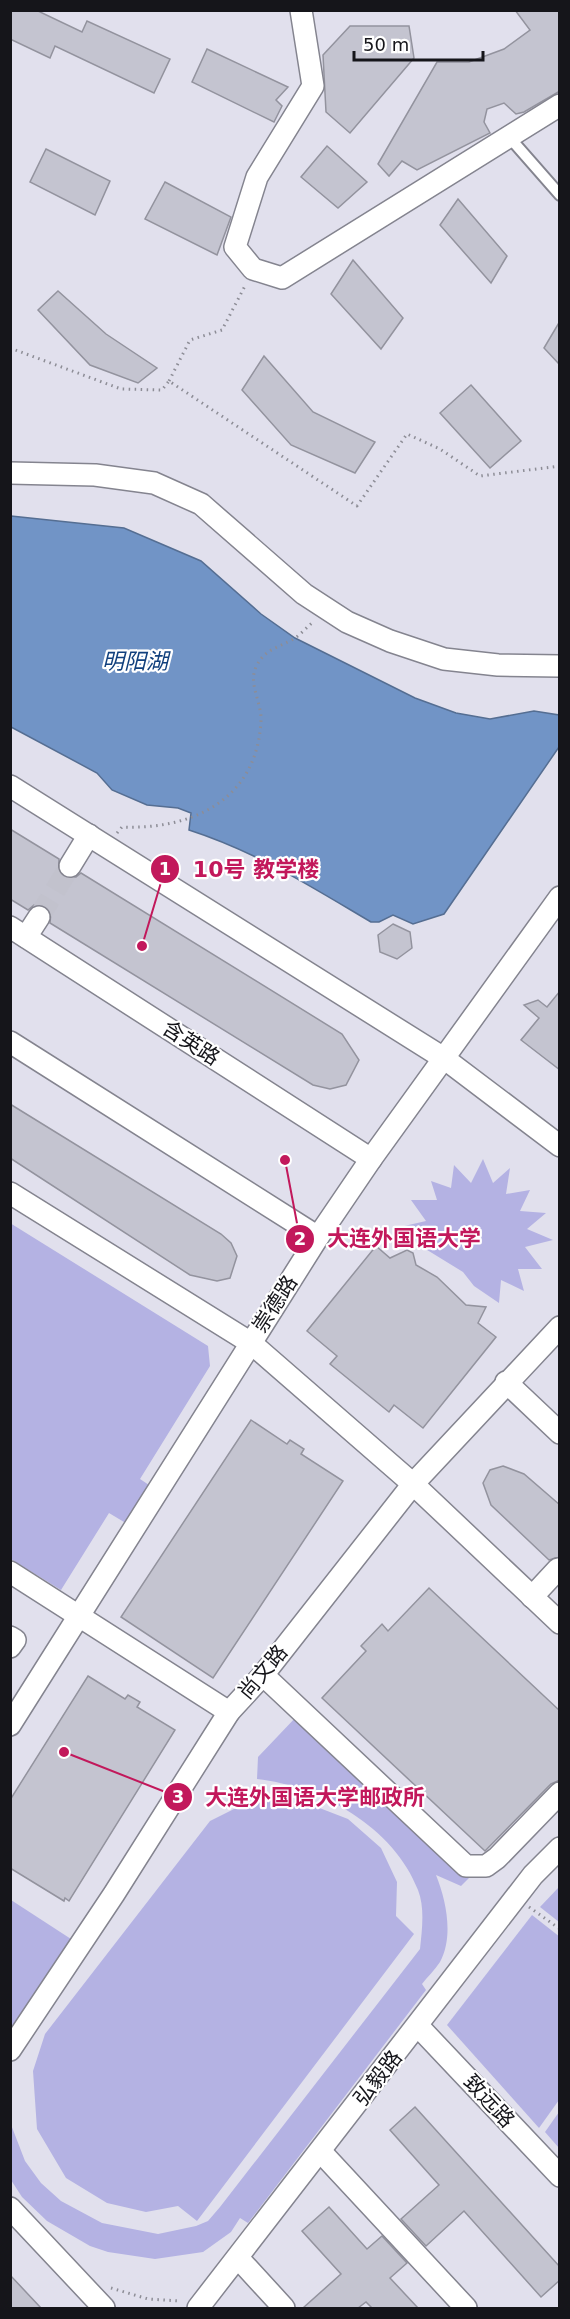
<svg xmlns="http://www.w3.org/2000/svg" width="570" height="2319" font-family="'DejaVu Sans','Noto Sans SC',sans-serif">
  <rect width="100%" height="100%" fill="#e1e0ed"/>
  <!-- park -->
  <g fill="#b4b2e3">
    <polygon points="483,1159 493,1183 510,1168 506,1194 530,1190 520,1211 546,1213 527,1229 553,1240 525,1247 542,1269 518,1269 524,1291 501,1280 499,1303 474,1286 463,1272 419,1245 400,1227 426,1221 411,1200 437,1200 431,1181 451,1188 454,1165 471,1183"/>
    <polygon points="10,1223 208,1346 210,1366 140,1479 152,1487 129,1525 109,1513 61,1590 11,1559"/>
    <path d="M297 1716 469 1878 461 1886 436 1875C446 1900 454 1936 440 1962 435 1970 427 1977 422 1984L426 1990 248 2223 240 2218 231 2232 203 2252 155 2259 108 2252 90 2246 47 2221 22 2197 11 2180 10 2122 25 2161 41 2183 61 2201 102 2223 158 2234 196 2226 208 2221 220 2207 420 1949C422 1930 425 1908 418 1890 394 1827 320 1786 257 1779L258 1757Z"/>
    <polygon points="291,1797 348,1819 381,1848 397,1882 396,1916 414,1934 197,2221 178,2206 146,2212 107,2203 66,2178 37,2129 33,2071 45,2034 210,1821 242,1805"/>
    <polygon points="559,1887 559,1922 540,1907"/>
    <polygon points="11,1900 71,1939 11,2039"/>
    <polygon points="532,1915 560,1937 559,2100 539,2128 447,2025"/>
    <polygon points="559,2112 559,2148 545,2132"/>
  </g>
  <!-- water -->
  <path fill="#7194c6" stroke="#556e92" stroke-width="1.5" d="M11 516 124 528 201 561 261 614 295 638 415 698 456 713 490 719 534 711 559 715V747L444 914 413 924 393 915 379 922H371C310 886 257 852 189 830L191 813 178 808 147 805 112 790 97 773 11 727Z"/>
  <!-- building -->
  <g fill="#c4c4d0" stroke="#93939e" stroke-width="1.5">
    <polygon points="10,10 36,10 82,32 87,21 170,59 154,93 55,46 50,58 10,39"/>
    <polygon points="515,10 560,10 560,91 524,112 516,114 504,103 487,109 484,122 490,133 417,170 402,161 389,176 378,164 437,62 469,62 504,49 530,30"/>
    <polygon points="350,26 409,26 414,58 350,133 326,112 323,55"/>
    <polygon points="207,49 288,87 276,100 282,106 274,122 192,82"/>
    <polygon points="327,146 367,182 338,208 301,177"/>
    <polygon points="46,149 110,181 95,215 30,182"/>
    <polygon points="165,182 231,217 217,255 145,219"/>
    <polygon points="458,199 507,256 491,283 440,225"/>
    <polygon points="353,260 403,318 381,349 331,294"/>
    <polygon points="58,291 106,334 157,368 138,383 90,365 38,310"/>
    <polygon points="560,321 560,365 544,348"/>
    <polygon points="264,356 313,412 375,442 355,473 291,445 242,390"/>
    <polygon points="471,385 521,441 490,468 440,413"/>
    <polygon points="10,829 59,859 59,872 64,877 76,877 81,873 342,1034 359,1060 346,1085 330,1089 313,1085 50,923 51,912 45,906 34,905 28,910 10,899"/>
    <polygon points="393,924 410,932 412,948 397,959 380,952 378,935"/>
    <polygon points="560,991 560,1070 521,1040 539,1018 524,1005 538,1000 547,1007"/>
    <polygon points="10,1104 221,1234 231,1243 237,1256 230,1278 217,1281 190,1275 10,1158"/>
    <polygon points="376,1246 390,1258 407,1250 413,1253 416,1265 437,1277 466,1305 486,1307 478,1323 496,1337 423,1428 394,1405 389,1412 330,1364 337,1356 307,1331"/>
    <polygon points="251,1420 287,1444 290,1440 304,1449 301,1454 343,1481 213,1678 121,1617"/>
    <polygon points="503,1466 524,1474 560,1505 560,1557 549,1560 491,1505 483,1483 490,1470"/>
    <polygon points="429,1588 560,1711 560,1780 551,1784 485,1851 322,1698 366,1651 361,1646 382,1624 388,1631"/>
    <polygon points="88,1676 125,1699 128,1695 140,1702 137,1707 175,1730 69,1901 65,1898 64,1901 10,1868 10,1800"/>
    <polygon points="415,2107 560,2267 560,2280 541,2297 464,2211 426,2246 401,2219 439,2185 390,2130"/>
    <polygon points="329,2207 367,2249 382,2236 407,2263 390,2278 418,2308 372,2308 366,2302 358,2308 303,2308 341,2274 302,2231"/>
    <polygon points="10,2275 41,2308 10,2308"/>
  </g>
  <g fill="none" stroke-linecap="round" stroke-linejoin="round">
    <!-- minor-tunnel -->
    <polyline stroke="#c2c2cd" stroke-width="21" stroke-dasharray="21 10" stroke-linecap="butt" points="39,917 70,866"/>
    <!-- service casing -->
    <g stroke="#84848f" stroke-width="14">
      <polyline id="service" points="510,138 560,195"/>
    </g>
    <!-- minor casing -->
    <g stroke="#84848f" stroke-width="24">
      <g id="minor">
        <polyline points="301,10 313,86 257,177 235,247 253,269 282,278 560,105"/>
        <polyline points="10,473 95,475 154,483 201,504 304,594 347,622 390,641 444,659 498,665 560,666"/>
        <polyline points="10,786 445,1059 560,1146"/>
        <polyline points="70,866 89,835"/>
        <polyline points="10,927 371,1159"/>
        <polyline points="26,937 39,917"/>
        <polyline points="10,1042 318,1237"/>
        <polyline points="10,1193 251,1343 413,1484 560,1623"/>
        <polyline points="506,1382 560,1433"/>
        <polyline points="10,1572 229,1712"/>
        <polyline points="532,1597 558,1569"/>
        <polyline points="10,1637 15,1640 10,1647"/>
        <polyline points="263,1675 466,1866 486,1866 497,1858 560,1793"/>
        <polyline points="10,1725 318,1237 371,1159 560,897"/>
        <polyline points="418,2026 560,2176"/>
        <polyline points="10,2050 114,1894 229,1712 263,1675 413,1484 560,1327"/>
        <polyline points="321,2152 466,2308"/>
        <polyline points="10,2208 104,2308"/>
        <polyline points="239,2259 284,2308"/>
        <polyline points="198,2308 533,1875 560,1848"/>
      </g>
    </g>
    <!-- path -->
    <g stroke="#8d8d96" stroke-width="3" stroke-dasharray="1.5 4.5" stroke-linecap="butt">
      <polyline points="10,348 121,389 162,390 169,381 357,506 407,434 440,449 480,476 560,466"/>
      <polyline points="169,381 190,340 222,330 246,284"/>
      <path d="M117 833 122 827C192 830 257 800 261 721 262 703 248 684 256 667 265 648 279 648 295 638 301 634 307 627 313 622"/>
      <polyline points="529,1907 560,1929"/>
      <polyline points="111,2288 148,2299 181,2301"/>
    </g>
    <!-- service -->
    <use href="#service" stroke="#fff" stroke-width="10"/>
    <!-- minor -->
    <use href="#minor" stroke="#fff" stroke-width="21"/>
  </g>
  <g text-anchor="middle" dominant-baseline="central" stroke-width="4.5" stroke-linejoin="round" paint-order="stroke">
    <!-- street labels -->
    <g font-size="21" fill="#15151a" stroke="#fff">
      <text transform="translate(191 1043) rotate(33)">含英路</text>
      <text transform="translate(275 1304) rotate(-57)">崇德路</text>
      <text transform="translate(263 1672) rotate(-50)">尚文路</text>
      <text transform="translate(378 2078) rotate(-52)">弘毅路</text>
      <text transform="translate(489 2101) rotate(47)">致远路</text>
    </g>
    <!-- water labels -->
    <g font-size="22" font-style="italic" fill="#11407d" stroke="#fff">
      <text x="135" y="661">明阳湖</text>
    </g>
  </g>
  <!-- callouts -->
  <path fill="none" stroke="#c2185b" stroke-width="2" d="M142 946L165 869M285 1160L300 1239M64 1752L178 1797"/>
  <g fill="#c2185b" stroke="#fff" stroke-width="2">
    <circle cx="142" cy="946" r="6"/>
    <circle cx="285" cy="1160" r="6"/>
    <circle cx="64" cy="1752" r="6"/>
    <circle cx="165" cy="869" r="15"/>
    <circle cx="300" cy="1239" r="15"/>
    <circle cx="178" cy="1797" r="15"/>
  </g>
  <g font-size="18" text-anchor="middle" font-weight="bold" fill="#fff">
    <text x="165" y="875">1</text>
    <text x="300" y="1245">2</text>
    <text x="178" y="1803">3</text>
  </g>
  <g font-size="22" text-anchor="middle" font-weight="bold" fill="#c2185b" stroke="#fff" stroke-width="4.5" stroke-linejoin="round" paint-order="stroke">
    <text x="256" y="877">10号 教学楼</text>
    <text x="404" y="1246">大连外国语大学</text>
    <text x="315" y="1805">大连外国语大学邮政所</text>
  </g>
  <!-- border -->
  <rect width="570" height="2319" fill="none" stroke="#15151a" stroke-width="24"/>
  <!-- scale -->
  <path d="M354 51v9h129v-9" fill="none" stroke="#15151a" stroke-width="3"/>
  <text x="363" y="51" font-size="18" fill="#15151a" stroke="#ffffff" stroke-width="4.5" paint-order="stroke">50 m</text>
</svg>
